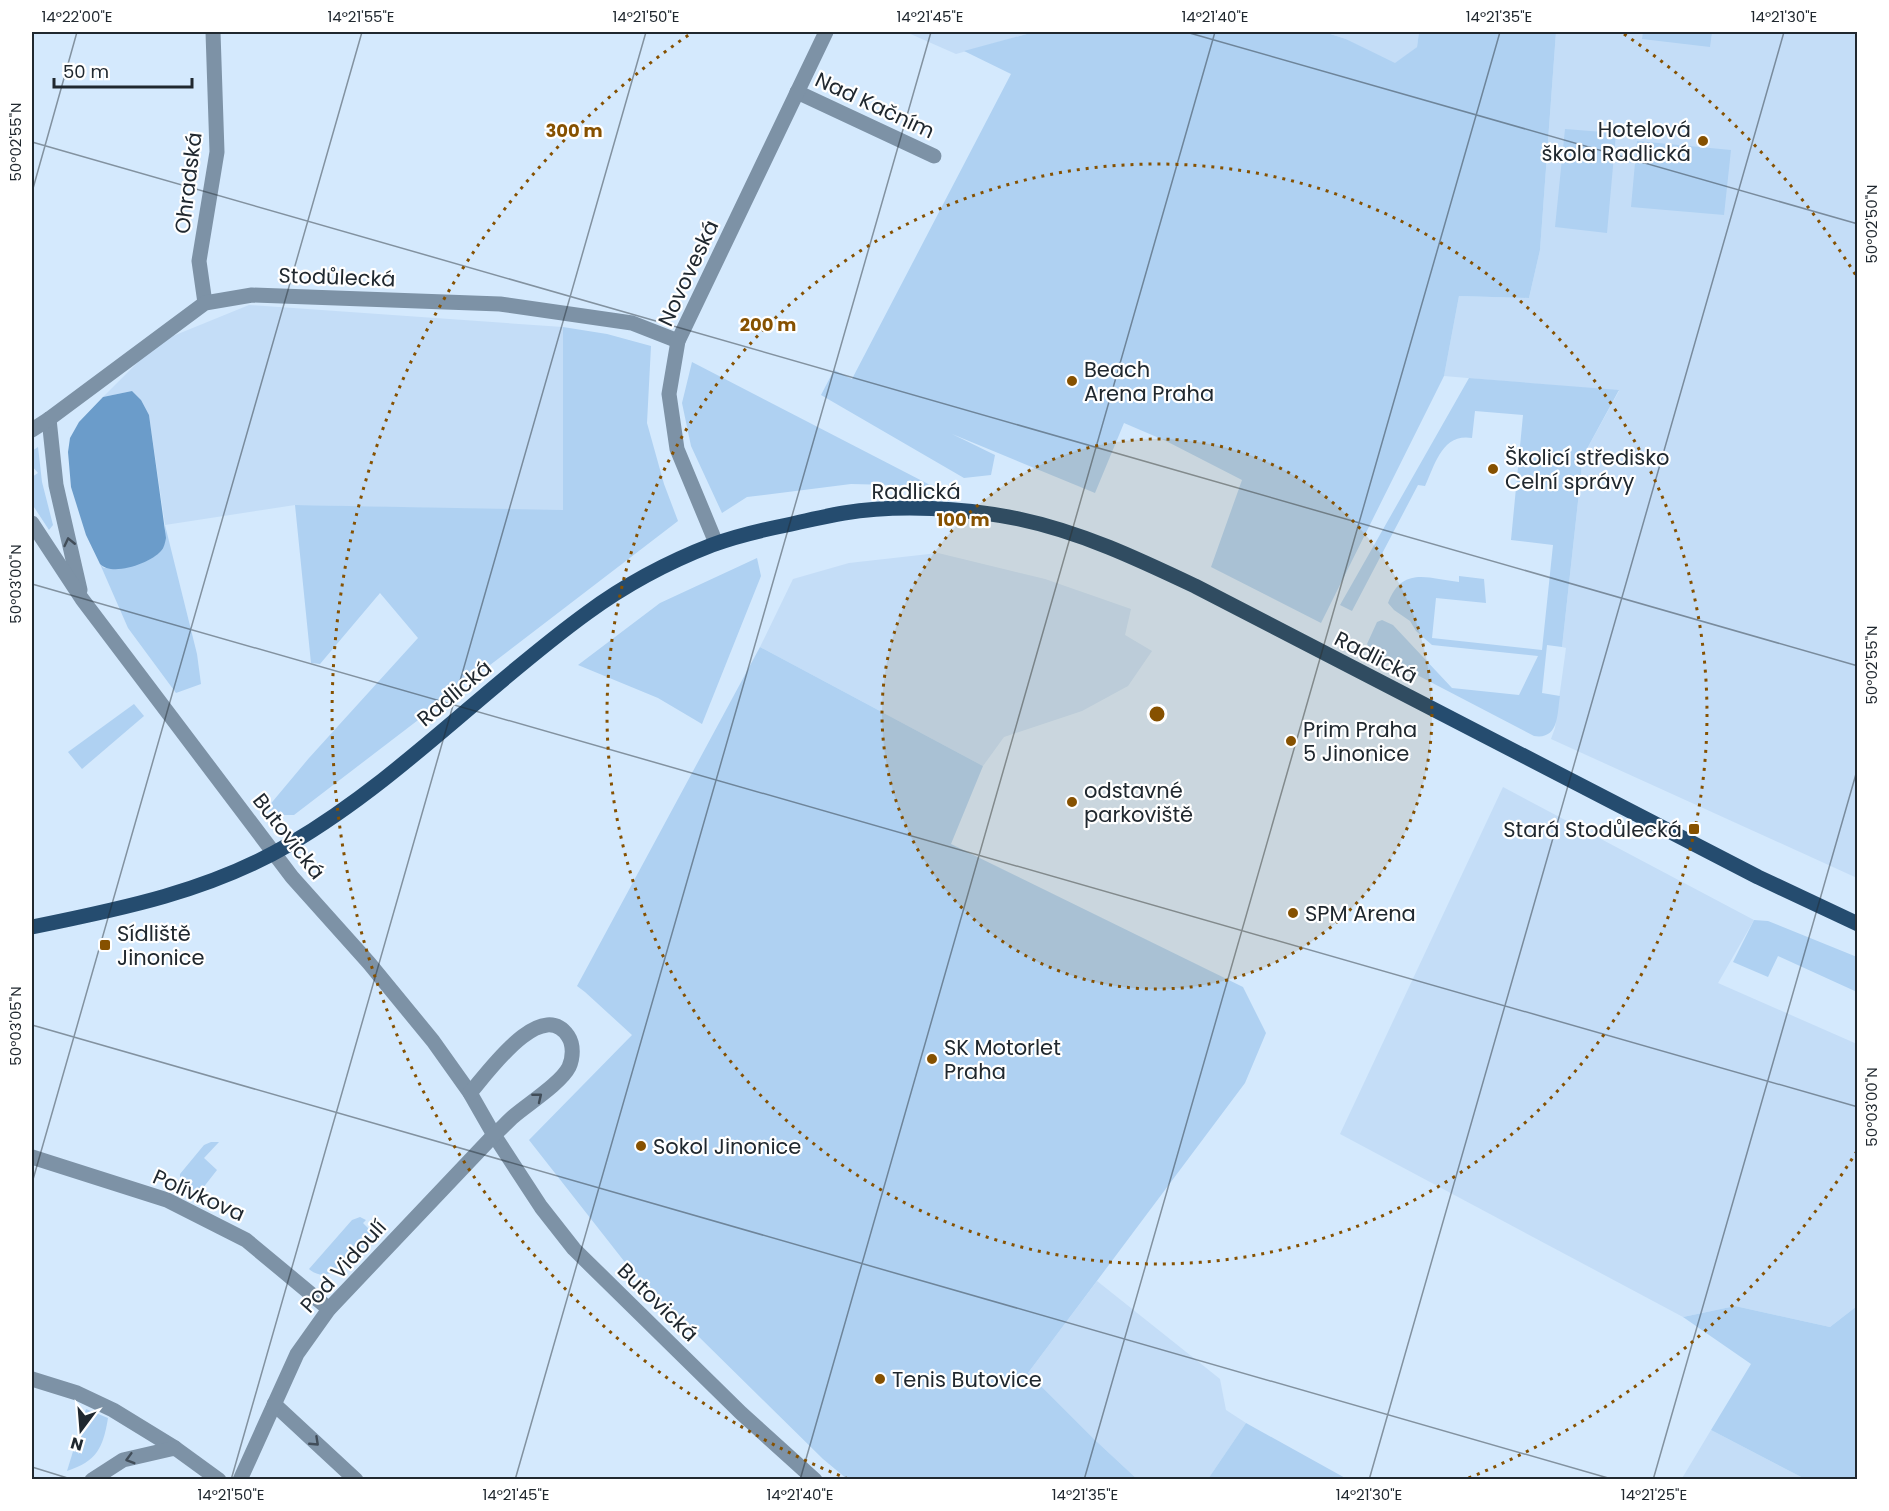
<svg xmlns="http://www.w3.org/2000/svg" width="1889" height="1511" font-family="Poppins,sans-serif">
  <rect width="100%" height="100%" fill="#d4e9fd"/>
  <!-- built -->
  <g fill="#c4ddf7">
    <polygon points="906,32 1034,32 956,54"/>
    <polygon points="1324,32 1419,32 1417,47 1395,64 1346,39"/>
    <polygon points="1556,32 1857,32 1857,878 1551,739 1555,728 1566,648 1562,647 1583,456 1619,391 1444,376 1459,296 1529,298 1540,250"/>
    <polygon points="249,305 563,327 564,511 295,505 165,525 149,415 132,391 103,397 146,354 173,336"/>
    <polygon points="938,553 1045,579 1131,609 1125,635 1152,651 1128,686 1082,711 1004,737 983,766 760,647 793,579 849,563"/>
    <polygon points="1503,787 1754,920 1718,983 1857,1044 1857,1306 1830,1327 1735,1306 1683,1317 1340,1134"/>
    <polygon points="1097,1281 1220,1379 1226,1410 1246,1423 1208,1479 1137,1479 1095,1440 1028,1373"/>
    <polygon points="1711,1430 1805,1479 1681,1480"/>
  </g>
  <!-- green -->
  <g fill="#afd1f2">
    <polygon points="1034,32 1324,32 1346,39 1395,63 1417,47 1419,32 1556,32 1540,250 1529,298 1459,296 1444,376 1321,623 1211,567 1242,480 1166,441 1124,423 1095,493 952,434 995,455 991,475 964,478 821,395 834,370 852,379 1011,74 964,51"/>
    <polygon points="1643,32 1712,32 1710,47 1642,39"/>
    <polygon points="1565,129 1616,133 1607,233 1555,227"/>
    <polygon points="1637,141 1731,150 1724,215 1631,207"/>
    <polygon points="563,327 607,334 651,346 647,423 664,484 678,521 294,815 271,815 268,807 309,758 418,638 380,593 320,664 311,663 295,505 563,510"/>
    <polygon points="692,362 932,486 851,484 747,497 722,513 691,446 682,403"/>
    <path d="M1469 378 1619 390 1583 456 1562 647 1547 645 1542 693 1560 696C1557 714 1559 740 1534 736L1371 651 1367 644 1377 622 1382 620 1393 625 1452 688 1519 695 1538 656 1432 645 1416 631 1410 621 1394 610 1388 603C1402 566 1427 578 1459 582V576L1484 579 1486 603 1436 598 1432 638 1542 650 1553 545 1511 540 1523 415 1475 411 1472 438C1442 433 1435 465 1425 486L1418 485 1352 611 1340 605Z"/>
    <polygon points="38,447 42,482 53,525 49,530 32,504 32,477 38,473 32,466 32,451"/>
    <path d="M165 525 197 654 201 684 176 693 128 628 100 564 104 568C135 564 168 566 165 525Z"/>
    <polygon points="757,558 761,576 702,724 658,698 578,665 660,603"/>
    <polygon points="760,647 983,766 951,844 1243,987 1266,1033 1245,1083 1028,1373 1095,1440 1137,1479 847,1479 823,1459 631,1270 529,1140 632,1035 585,992 577,986"/>
    <polygon points="134,704 144,716 82,769 68,752"/>
    <polygon points="1754,920 1768,921 1857,957 1857,992 1778,956 1768,977 1733,962"/>
    <path d="M211 1142H219L204 1158 217 1170 199 1193C189 1188 179 1186 180 1174L204 1145Z"/>
    <path d="M360 1217 366 1220 363 1223 369 1229 372 1226 375 1230 366 1240V1248H359C345 1261 329 1286 309 1269L352 1220Z"/>
    <polygon points="1735,1306 1830,1327 1857,1306 1857,1479 1805,1479 1711,1430 1751,1364 1683,1317"/>
    <path d="M86 1409 108 1418C103 1448 97 1461 67 1471Z"/>
    <polygon points="1246,1423 1347,1479 1208,1479"/>
  </g>
  <!-- water -->
  <path fill="#6b9cca" d="M132 391 141 400 149 415 166 538C165 543 164 548 161 551 151 563 112 577 100 564L86 535 71 487 68 452 70 438 79 422 103 397Z"/>
  <g fill="none" stroke-linecap="round" stroke-linejoin="round">
    <!-- minor -->
    <g stroke="#7d92a6" stroke-width="15">
      <polyline points="797,92 934,156"/>
      <polyline points="205,303 199,261 217,152 213,32"/>
      <polyline points="49,419 56,485 80,590"/>
      <polyline points="32,430 49,419 205,303 252,295 500,304 632,323 678,341"/>
      <polyline points="32,523 82,599 292,877 369,963 433,1041 470,1093 494,1135 541,1207 574,1249 741,1413 815,1480"/>
      <polyline points="716,543 677,449 669,394 678,341 826,32"/>
      <polyline points="32,1157 167,1200 246,1240 329,1309"/>
      <polyline points="32,1379 77,1393 113,1410 175,1448"/>
      <polyline points="274,1404 356,1480"/>
      <polyline points="92,1480 123,1460 175,1448 219,1480"/>
      <path d="M240 1480 297 1354 329 1309 494 1135C501 1129 507 1122 514 1116 528 1104 561 1083 569 1067 573 1058 574 1045 568 1036 541 996 486 1075 470 1093"/>
    </g>
    <!-- major -->
    <path stroke="#254c6f" stroke-width="15" d="M32 927C121 909 210 891 290 844 399 780 485 687 587 613 625 585 668 562 712 545 736 536 762 530 787 525 806 521 825 516 844 513 899 504 965 508 1019 519 1081 532 1138 559 1195 586L1758 877 1858 924"/>
  </g>
  <!-- one-way arrows -->
  <defs><path id="oneway-chevron" d="M-2-3.5L2.5 0L-2 3.5" fill="none" stroke-width="1.6" stroke-linecap="round" stroke-linejoin="round" transform="scale(1.5)"/></defs>
  <g stroke="#414d59">
    <use href="#oneway-chevron" transform="translate(69 542) rotate(-103)"/>
    <use href="#oneway-chevron" transform="translate(538 1097) rotate(-39)"/>
    <use href="#oneway-chevron" transform="translate(315 1442) rotate(43)"/>
    <use href="#oneway-chevron" transform="translate(130 1459) rotate(164)"/>
  </g>
  <!-- ticks -->
  <path fill="none" stroke="#20282f" stroke-width="1.5" stroke-opacity="0.45" d="M1186 32 1858 224M32 142 1858 666M32 192 77 32M32 584 1858 1107M32 1025 1615 1480M32 1183 362 32M32 1467 74 1480M231 1480 646 32M515 1480 931 32M800 1480 1215 32M1084 1480 1500 32M1369 1480 1784 32M1653 1480 1858 767"/>
  <!-- distance rings -->
  <circle cx="1157" cy="714" r="275" fill="#865100" fill-opacity=".12"/>
  <g fill="none" stroke="#865100" stroke-width="3" stroke-dasharray="3 6">
    <circle cx="1157" cy="714" r="275"/>
    <circle cx="1157" cy="714" r="550"/>
    <path d="M1857 1151A825 825 0 0 1 1466 1479M848 1479A825 825 0 0 1 690 34M1624 34A825 825 0 0 1 1857 277"/>
  </g>
  <!-- markers -->
  <g fill="#865100" stroke="#fff" stroke-width="2">
    <circle cx="1703" cy="141" r="6"/>
    <circle cx="1072" cy="381" r="6"/>
    <circle cx="1493" cy="469" r="6"/>
    <circle cx="1291" cy="741" r="6"/>
    <circle cx="1072" cy="802" r="6"/>
    <rect x="1688" y="823" width="12" height="12" rx="3"/>
    <circle cx="1293" cy="913" r="6"/>
    <rect x="99" y="939" width="12" height="12" rx="3"/>
    <circle cx="932" cy="1059" r="6"/>
    <circle cx="641" cy="1146" r="6"/>
    <circle cx="880" cy="1379" r="6"/>
  </g>
  <g text-anchor="middle" dominant-baseline="central" stroke-width="4.5" stroke-linejoin="round" paint-order="stroke">
    <!-- street labels -->
    <g font-size="21" fill="#20282f" stroke="#fff">
      <text transform="translate(875 105) rotate(25)">Nad Kačním</text>
      <text transform="translate(188 183) rotate(-83)">Ohradská</text>
      <text transform="translate(688 273) rotate(-65)">Novoveská</text>
      <text transform="translate(337 277) rotate(2)">Stodůlecká</text>
      <text x="916" y="491">Radlická</text>
      <text transform="translate(1376 657) rotate(27)">Radlická</text>
      <text transform="translate(454 693) rotate(-40)">Radlická</text>
      <text transform="translate(289 836) rotate(52)">Butovická</text>
      <text transform="translate(199 1195) rotate(24)">Polívkova</text>
      <text transform="translate(343 1266) rotate(-48)">Pod Vidoulí</text>
      <text transform="translate(658 1302) rotate(44)">Butovická</text>
    </g>
    <!-- poi labels -->
    <g font-size="21" fill="#20282f" stroke="#fff" text-anchor="start">
      <text x="1691" y="129" text-anchor="end">Hotelová<tspan x="1691" dy="24">škola Radlická</tspan></text>
      <text x="1084" y="369">Beach<tspan x="1084" dy="24">Arena Praha</tspan></text>
      <text x="1505" y="457">Školicí středisko<tspan x="1505" dy="24">Celní správy</tspan></text>
      <text x="1303" y="729">Prim Praha<tspan x="1303" dy="24">5 Jinonice</tspan></text>
      <text x="1084" y="790">odstavné<tspan x="1084" dy="24">parkoviště</tspan></text>
      <text x="1682" y="829" text-anchor="end">Stará Stodůlecká</text>
      <text x="1305" y="913">SPM Arena</text>
      <text x="117" y="933">Sídliště<tspan x="117" dy="24">Jinonice</tspan></text>
      <text x="944" y="1047">SK Motorlet<tspan x="944" dy="24">Praha</tspan></text>
      <text x="653" y="1146">Sokol Jinonice</text>
      <text x="892" y="1379">Tenis Butovice</text>
    </g>
  </g>
  <circle cx="1157" cy="714" r="9" fill="#865100" stroke="#fff" stroke-width="3"/>
  <g font-size="18" text-anchor="middle" font-weight="bold" fill="#865100" stroke="#fff" stroke-width="4.5" stroke-linejoin="round" paint-order="stroke">
    <text x="574" y="137">300 m</text>
    <text x="768" y="331">200 m</text>
    <text x="963" y="526">100 m</text>
  </g>
  <!-- border -->
  <rect width="1889" height="1511" fill="none" stroke="#ffffff" stroke-width="66"/>
  <!-- north arrow -->
  <g transform="translate(81 1430) rotate(196)" stroke="#ffffff" stroke-width="4.5" paint-order="stroke">
  <path d="M0-4.5L10 22L0 15L-10 22Z" fill="#20282f"/>
  <text y="-9" font-size="16" font-weight="bold" text-anchor="middle" fill="#20282f">N</text>
  </g>
  <!-- scale -->
  <path d="M54 78v9h138v-9" fill="none" stroke="#20282f" stroke-width="3"/>
  <text x="63" y="78" font-size="18" fill="#20282f" stroke="#ffffff" stroke-width="4.5" paint-order="stroke">50 m</text>
  <rect x="33" y="33" width="1823" height="1445" fill="none" stroke="#20282f" stroke-width="2"/>
  <g font-size="15" text-anchor="middle" fill="#20282f">
    <text x="77" y="22">14°22'00"E</text>
    <text x="361" y="22">14°21'55"E</text>
    <text x="646" y="22">14°21'50"E</text>
    <text x="930" y="22">14°21'45"E</text>
    <text x="1215" y="22">14°21'40"E</text>
    <text x="1499" y="22">14°21'35"E</text>
    <text x="1784" y="22">14°21'30"E</text>
    <text transform="translate(16 142) rotate(-90)" y="5">50°02'55"N</text>
    <text transform="translate(1872 224) rotate(-90)" y="5">50°02'50"N</text>
    <text transform="translate(16 584) rotate(-90)" y="5">50°03'00"N</text>
    <text transform="translate(1872 665) rotate(-90)" y="5">50°02'55"N</text>
    <text transform="translate(16 1026) rotate(-90)" y="5">50°03'05"N</text>
    <text transform="translate(1872 1107) rotate(-90)" y="5">50°03'00"N</text>
    <text x="231" y="1500">14°21'50"E</text>
    <text x="516" y="1500">14°21'45"E</text>
    <text x="800" y="1500">14°21'40"E</text>
    <text x="1085" y="1500">14°21'35"E</text>
    <text x="1369" y="1500">14°21'30"E</text>
    <text x="1654" y="1500">14°21'25"E</text>
  </g>
</svg>
